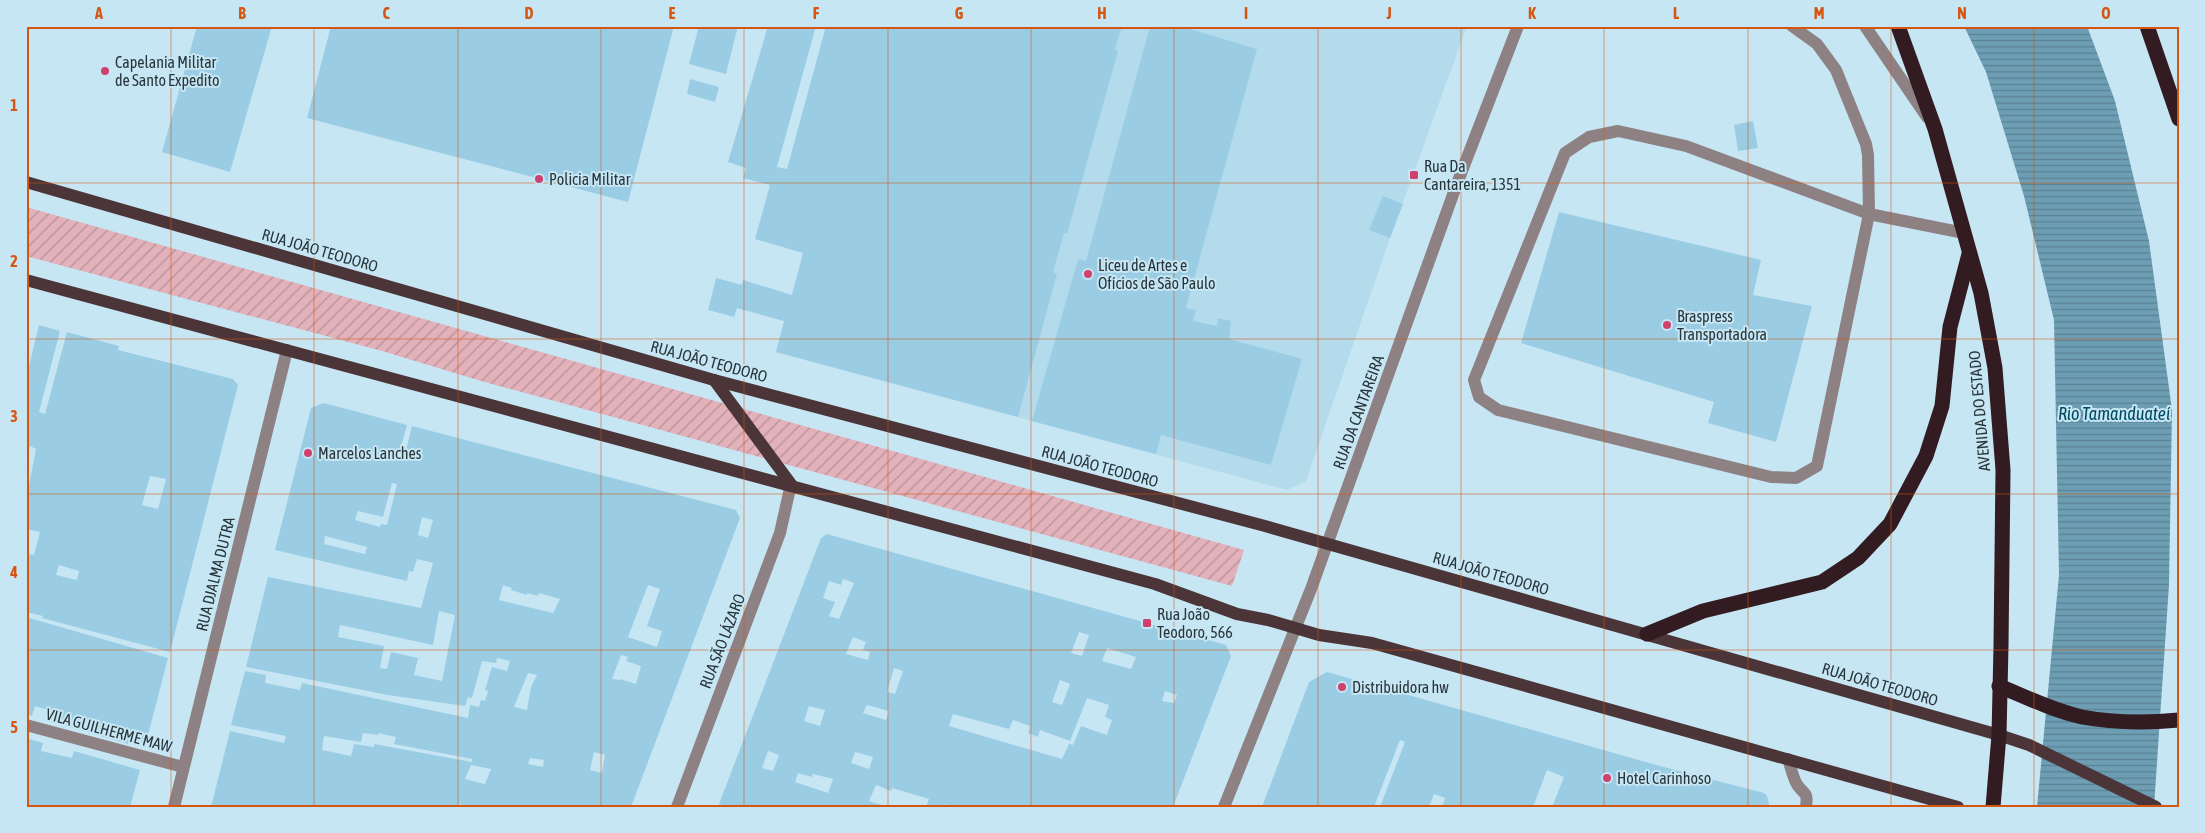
<svg xmlns="http://www.w3.org/2000/svg" width="2205" height="833" font-family="'Asap Condensed',sans-serif">
  <defs>
    <pattern id="garden-furrows" width="10" height="10" patternUnits="userSpaceOnUse" patternTransform="scale(1.25)"><rect width="10" height="10" fill="#e2b1ba"/><path d="M-1 1l2-2M0 10L10 0M9 11l2-2" fill="none" stroke="#b79198"/></pattern>
    <pattern id="water-rules" width="6" height="5" patternUnits="userSpaceOnUse" patternTransform="scale(1.25)"><rect width="6" height="5" fill="#6d9eb4"/><path d="M0 2.5h6" fill="none" stroke="#5a8293"/></pattern>
  </defs>
  <rect width="100%" height="100%" fill="#c7e6f4"/>
  <!-- built -->
  <polygon fill="#b3dbec" points="866,26 1467,26 1390,238 1306,481 1287,490 776,352"/>
  <!-- garden -->
  <polygon fill="url(#garden-furrows)" points="26,207 1244,550 1232,586 481,381 382,351 26,256"/>
  <!-- water -->
  <polygon fill="url(#water-rules)" points="1964,26 2087,26 2115,101 2149,241 2172,410 2169,585 2154,807 2037,807 2059,575 2054,320 2024,196 1986,72"/>
  <!-- building -->
  <g fill="#9acde4" fill-rule="evenodd">
    <polygon points="197,26 272,26 230,172 162,152"/>
    <polygon points="331,26 674,26 628,202 307,118"/>
    <polygon points="699,26 738,26 726,74 689,64"/>
    <polygon points="768,26 816,26 777,167 787,169 826,26 1122,26 1115,49 1118,51 1067,234 1064,233 1053,272 1057,274 1018,417 776,352 784,321 737,308 734,317 708,310 716,278 742,285 743,280 792,295 803,253 755,239 770,185 743,178 746,168 728,162"/>
    <polygon points="1150,26 1180,26 1257,49 1186,308 1196,310 1193,321 1217,326 1218,318 1231,321 1229,339 1302,359 1271,465 1161,435 1156,454 1032,421 1078,259 1086,261"/>
    <polygon points="690,79 719,87 715,102 687,94"/>
    <polygon points="1753,121 1758,148 1738,151 1734,125"/>
    <polygon points="1383,196 1403,204 1390,238 1369,230"/>
    <polygon points="1559,212 1761,260 1753,295 1812,306 1776,442 1708,423 1714,402 1521,343"/>
    <path d="M39 325 60 331 39 412 45 414 67 332 119 346 118 350 233 379 238 385 170 652 42 618 43 616 26 612V554L34 555 40 532 26 529V500L36 449 30 446 26 458V379ZM150 476 166 479 158 509 142 505ZM59 565 79 571 77 580 56 575Z"/>
    <path d="M324 403 407 425 398 457 404 459 412 426 736 510 740 518 631 807H471L459 804 458 807H211L230 731 284 743 286 736 231 725 245 671 266 675 265 683 300 690 302 683 468 718 470 705 479 707 481 700 485 701 488 691 485 690 492 667 507 671 510 661 497 658 496 663 482 661 472 698 468 697 465 706 388 695 246 667 268 577 421 608 433 563 417 559 413 572 409 571 407 581 275 550 311 408ZM392 483 397 484 387 525 381 524 380 527 355 520 358 511 383 517ZM422 517 433 520 428 538 418 535ZM325 536 367 547 365 554 324 544ZM503 585 512 588 511 590 527 595V593L538 596 539 593 560 599 553 613 499 600ZM648 585 660 589 647 626 662 631 657 647 628 637ZM439 611 455 615 442 681 414 675 418 658 391 652 387 669 380 668 384 646 338 637 340 625 433 645ZM621 655 628 657 626 661 641 666 636 684 620 679V680L612 679ZM528 673 537 675 531 687 527 710 514 707ZM363 733 378 735V733L396 737 394 744 472 759V762L374 744V747L354 744 351 756 322 750 324 736 361 742ZM594 752 605 755 602 773 590 770ZM530 758 544 760 543 767 528 764ZM471 765 491 769 485 784 465 779Z"/>
    <path d="M827 534 1226 645 1231 656 1173 807H953L946 804 944 807H926L929 799 892 788 891 791 876 785 869 801 888 807H728L719 804 821 538ZM843 579 854 583 839 619 829 616 835 602 823 598 829 581 841 585ZM1079 632 1089 635 1082 656 1071 653ZM853 637 866 642 863 650 870 652 868 660 846 654ZM1107 648 1136 657 1131 669 1102 661ZM894 668 903 671 895 694 887 692ZM1060 680 1070 684 1062 705 1052 702ZM1165 691 1177 695 1174 703 1162 701ZM1087 698 1109 705 1105 717 1112 720 1107 735 1081 726 1073 745 1069 744 1062 759 949 726 953 714 1009 729 1013 720 1030 726 1028 733 1038 737 1040 730 1070 741ZM867 705 889 711 886 720 863 713ZM809 706 825 710 820 726 804 721ZM768 751 779 755 773 771 762 768ZM855 752 873 757 869 769 851 763ZM798 773 812 777 813 774 833 779 828 793 795 782Z"/>
    <polygon points="26,617 168,658 146,743 129,739 128,744 57,723 61,714 35,706 32,716 26,714"/>
    <polygon points="1327,672 1660,766 1764,793 1767,796 1769,804 1768,807 1552,807 1564,777 1547,770 1533,807 1442,807 1445,798 1434,794 1429,807 1380,807 1405,742 1400,740 1374,807 1262,807 1309,682"/>
    <polygon points="26,738 43,743 41,751 72,758 74,751 140,770 130,807 26,807 28,772 26,772"/>
  </g>
  <g fill="none" stroke-linecap="round" stroke-linejoin="round">
    <!-- minor -->
    <g stroke="#8e8183" stroke-width="12">
      <polyline points="1792,26 1817,44 1836,70 1866,144 1868,155 1869,214 1817,466 1796,478 1771,477 1498,410 1479,397 1474,380 1565,153 1589,137 1618,131 1686,146 1869,214 1964,233"/>
      <polyline points="1865,26 1927,117"/>
      <polyline points="26,725 183,767"/>
      <path d="M1788 759C1791 767 1793 779 1798 786 1805 795 1808 792 1806 807"/>
      <polyline points="174,807 287,350"/>
      <polyline points="677,807 780,533 791,484"/>
      <polyline points="1224,807 1311,589 1455,189 1518,26"/>
    </g>
    <!-- major -->
    <g stroke="#4b3539" stroke-width="12">
      <polyline points="26,182 714,380 1265,526 1999,735 2029,745 2156,807"/>
      <polyline points="26,280 1155,584 1237,614 1268,620 1319,635 1372,643 1958,807"/>
      <polyline points="714,380 791,484"/>
    </g>
    <!-- highway -->
    <g stroke="#331c21" stroke-width="15">
      <polyline points="1898,26 1935,129 1981,293 1995,368 2003,470 2001,646 1999,735 1993,807"/>
      <polyline points="2147,26 2179,119"/>
      <polyline points="1647,634 1703,611 1822,582 1858,558 1890,524 1926,456 1942,406 1950,327 1969,254"/>
      <path d="M1999 686C2026 697 2054 711 2082 717 2114 723 2146 723 2179 720"/>
    </g>
  </g>
  <!-- grid -->
  <path fill="none" stroke="#d55511" stroke-width="1" stroke-opacity="0.55" d="M171 26V807M314 26V807M458 26V807M601 26V807M744 26V807M888 26V807M1031 26V807M1174 26V807M1318 26V807M1461 26V807M1604 26V807M1748 26V807M1891 26V807M2034 26V807M26 183H2179M26 339H2179M26 494H2179M26 650H2179"/>
  <!-- markers -->
  <g fill="#cf416c" stroke="#c7e6f4" stroke-width="2">
    <circle cx="105" cy="71" r="5"/>
    <rect x="1409" y="170" width="10" height="10" rx="2.5"/>
    <circle cx="539" cy="179" r="5"/>
    <circle cx="1088" cy="274" r="5"/>
    <circle cx="1667" cy="325" r="5"/>
    <circle cx="308" cy="453" r="5"/>
    <rect x="1142" y="618" width="10" height="10" rx="2.5"/>
    <circle cx="1342" cy="687" r="5"/>
    <circle cx="1607" cy="778" r="5"/>
  </g>
  <g text-anchor="middle" dominant-baseline="central" stroke-width="4" stroke-linejoin="round" paint-order="stroke">
    <!-- poi labels -->
    <g font-size="16" fill="#28353a" stroke="#c7e6f4" text-anchor="start">
      <text x="115" y="62">Capelania Militar<tspan x="115" dy="18">de Santo Expedito</tspan></text>
      <text x="1424" y="166">Rua Da<tspan x="1424" dy="18">Cantareira, 1351</tspan></text>
      <text x="549" y="179">Policia Militar</text>
      <text x="1098" y="265">Liceu de Artes e<tspan x="1098" dy="18">Ofícios de São Paulo</tspan></text>
      <text x="1677" y="316">Braspress<tspan x="1677" dy="18">Transportadora</tspan></text>
      <text x="318" y="453">Marcelos Lanches</text>
      <text x="1157" y="614">Rua João<tspan x="1157" dy="18">Teodoro, 566</tspan></text>
      <text x="1352" y="687">Distribuidora hw</text>
      <text x="1617" y="778">Hotel Carinhoso</text>
    </g>
    <!-- street labels -->
    <g font-size="16" fill="#28353a" stroke="#c7e6f4">
      <text transform="translate(320 250) rotate(16)">RUA JOÃO TEODORO</text>
      <text transform="translate(709 361) rotate(15)">RUA JOÃO TEODORO</text>
      <text transform="translate(1979 411) rotate(-95)">AVENIDA DO ESTADO</text>
      <text transform="translate(1358 412) rotate(-70)">RUA DA CANTAREIRA</text>
      <text transform="translate(1100 466) rotate(15)">RUA JOÃO TEODORO</text>
      <text transform="translate(1491 573) rotate(16)">RUA JOÃO TEODORO</text>
      <text transform="translate(215 574) rotate(-76)">RUA DJALMA DUTRA</text>
      <text transform="translate(722 641) rotate(-69)">RUA SÃO LÁZARO</text>
      <text transform="translate(1880 684) rotate(16)">RUA JOÃO TEODORO</text>
      <text transform="translate(109 730) rotate(15)">VILA GUILHERME MAW</text>
    </g>
    <!-- water labels -->
    <g font-size="18" font-style="italic" fill="#004860" stroke="#c7e6f4">
      <text x="2114" y="413">Rio Tamanduateí</text>
    </g>
  </g>
  <!-- border -->
  <rect width="2205" height="833" fill="none" stroke="#c7e6f4" stroke-width="55"/>
  <rect x="28" y="28" width="2150" height="778" fill="none" stroke="#d55511" stroke-width="2"/>
  <g font-size="16" text-anchor="middle" font-weight="bold" fill="#d55511">
    <text x="99" y="19">A</text>
    <text x="242" y="19">B</text>
    <text x="386" y="19">C</text>
    <text x="529" y="19">D</text>
    <text x="672" y="19">E</text>
    <text x="816" y="19">F</text>
    <text x="959" y="19">G</text>
    <text x="1102" y="19">H</text>
    <text x="1246" y="19">I</text>
    <text x="1389" y="19">J</text>
    <text x="1532" y="19">K</text>
    <text x="1676" y="19">L</text>
    <text x="1819" y="19">M</text>
    <text x="1962" y="19">N</text>
    <text x="2106" y="19">O</text>
    <text x="14" y="111">1</text>
    <text x="14" y="267">2</text>
    <text x="14" y="422">3</text>
    <text x="14" y="578">4</text>
    <text x="14" y="733">5</text>
  </g>
</svg>
